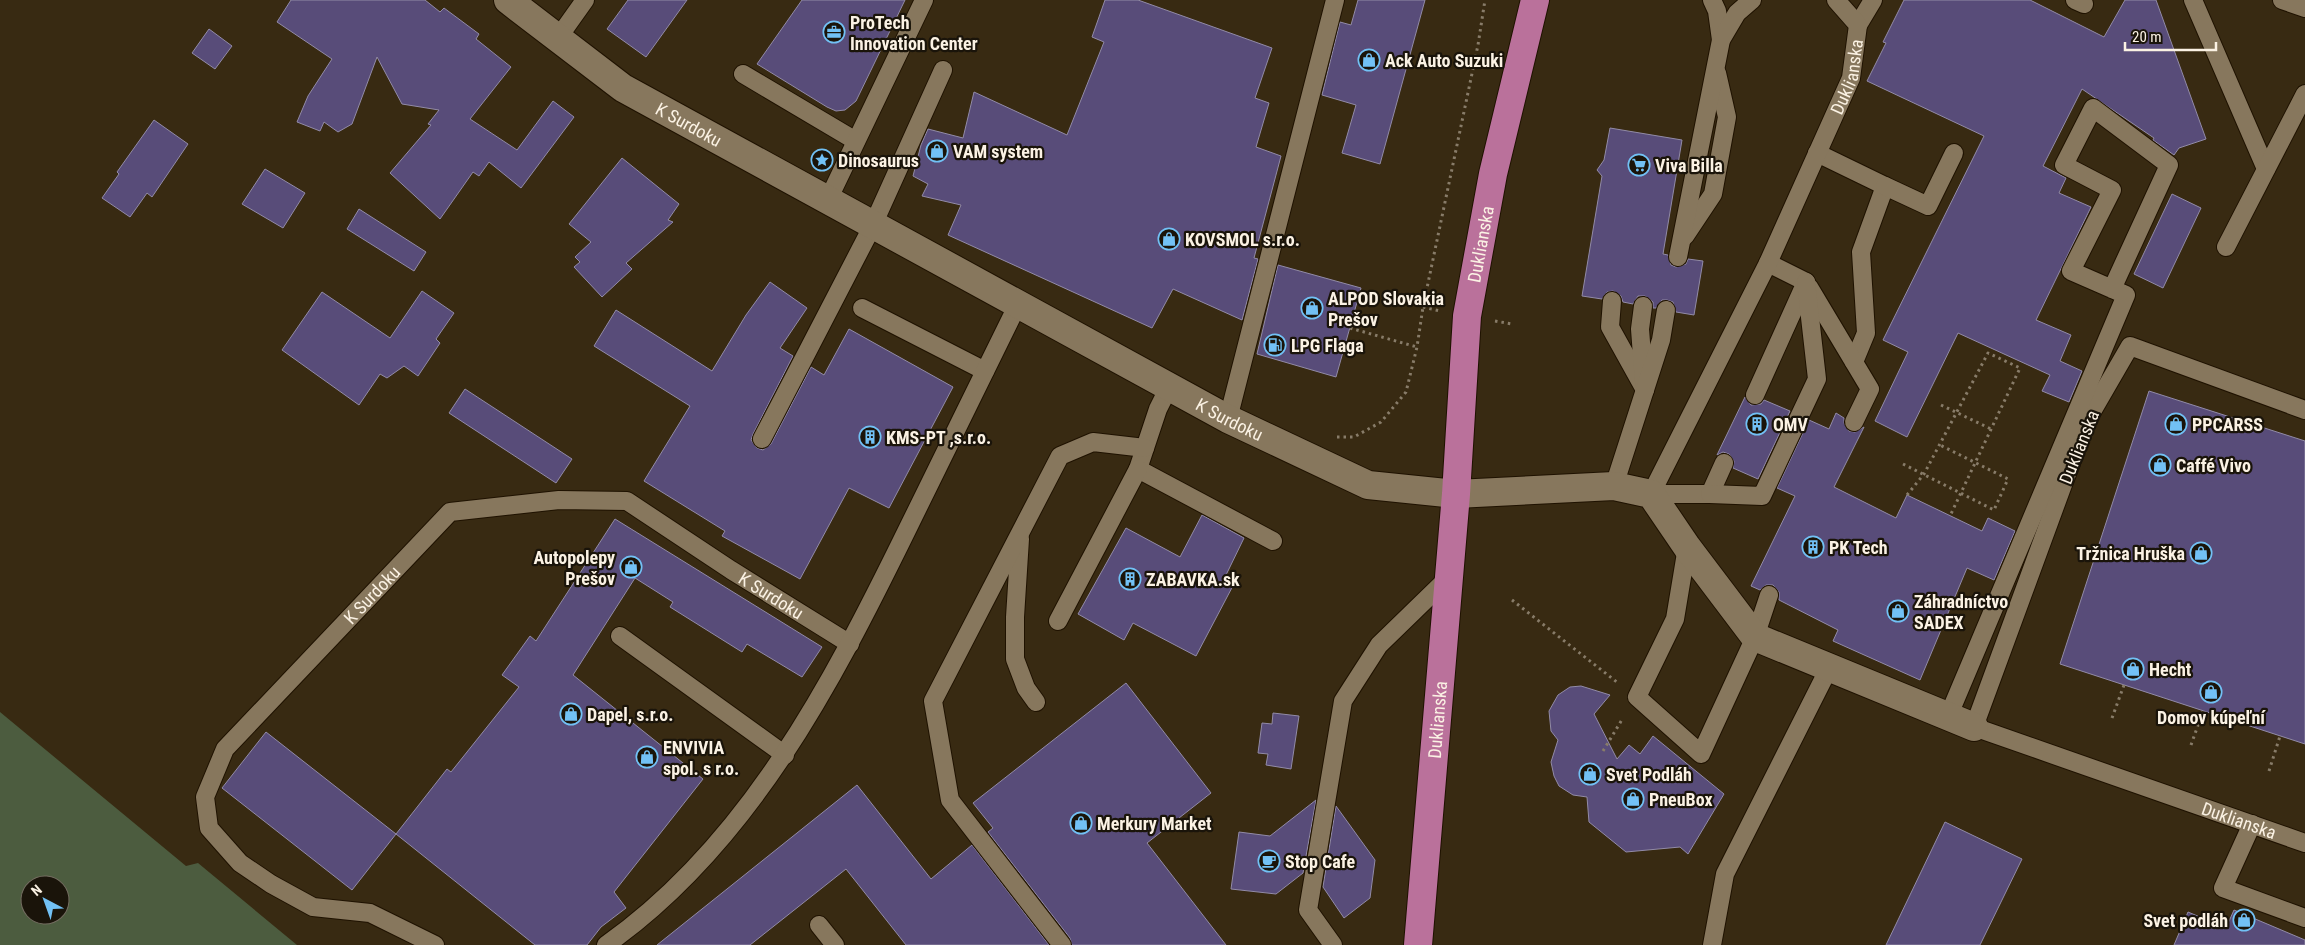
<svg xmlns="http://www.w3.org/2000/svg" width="2305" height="945" font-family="'Roboto Condensed',sans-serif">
  <rect width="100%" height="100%" fill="#382a12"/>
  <!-- green -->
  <path fill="#4c5c3f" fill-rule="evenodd" d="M0 712 186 866 198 863 297 945H0ZM30 885H60V915H30Z"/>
  <!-- building -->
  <g fill="#584c79" stroke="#928ba7">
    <polygon points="291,0 425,0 440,12 444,8 479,34 476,39 511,67 470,119 517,150 553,101 574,117 521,188 489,162 479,176 473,172 440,219 390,173 431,125 428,124 439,110 402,104 377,57 352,124 338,132 324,122 320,131 297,122 308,96 332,59 277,22"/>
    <polygon points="628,0 687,0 646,57 607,29"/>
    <polygon points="802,0 905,0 856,101 845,110 836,111 827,107 757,64"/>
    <polygon points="1105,0 1138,0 1272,48 1255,98 1269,103 1256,147 1281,156 1254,258 1258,259 1242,320 1173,289 1152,328 948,235 961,205 922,196 928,184 913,176 921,145 928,129 963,138 974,92 1067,135 1104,42 1092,37"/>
    <polygon points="1358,0 1425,0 1380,164 1342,153 1356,105 1322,95 1340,22 1351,25"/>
    <polygon points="1904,0 2030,0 2104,37 2125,0 2156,0 2206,139 2179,148 2174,155 2153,140 2154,138 2082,89 2043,166 2066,178 2059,193 2091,207 2036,320 2071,335 2060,361 2082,371 2069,402 2042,391 2050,375 1958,333 1907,437 1875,421 1908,352 1883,340 1984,136 1867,81 1886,43 1883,42"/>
    <polygon points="209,29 232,46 215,69 192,53"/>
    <polygon points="154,120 188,144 152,197 147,193 130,217 102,198 119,174 117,172"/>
    <polygon points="1610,128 1682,140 1663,254 1668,255 1671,265 1676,267 1686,264 1688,259 1703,261 1694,315 1676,312 1673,302 1667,300 1662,300 1656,308 1653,308 1653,302 1645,296 1638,296 1633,304 1623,302 1621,296 1613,291 1607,292 1602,299 1582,296 1602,176 1597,170 1604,160"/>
    <polygon points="622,158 679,204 668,220 673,222 626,263 632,269 602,297 574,267 580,262 575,257 591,242 569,224"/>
    <polygon points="265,169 305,193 283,228 242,204"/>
    <polygon points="2172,194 2201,208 2163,288 2134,274"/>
    <polygon points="359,209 426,252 414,271 347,229"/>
    <polygon points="1278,265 1361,288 1336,377 1257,354"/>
    <polygon points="770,282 807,308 780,348 793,356 753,434 751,440 757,448 763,450 771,444 811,367 824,375 849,329 953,387 889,508 849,488 800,579 722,536 725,531 644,481 690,406 594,346 616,310 712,371 746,315"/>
    <polygon points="422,291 454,313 436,339 440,343 418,376 404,366 387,378 380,374 359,405 282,350 322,292 390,338"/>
    <polygon points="465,389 572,459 556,483 449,413"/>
    <polygon points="2149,391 2305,441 2305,744 2060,664"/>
    <polygon points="1745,397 1751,405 1761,404 1764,400 1790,411 1758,479 1733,468 1734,461 1729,454 1723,452 1717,455"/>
    <polygon points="1836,413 1844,418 1844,423 1849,431 1855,432 1864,427 1834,487 1896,518 1907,495 1982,531 1988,518 2015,531 1994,580 1967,568 1920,680 1833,641 1838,630 1779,600 1779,592 1773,585 1766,585 1760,590 1751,586 1795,496 1777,488 1809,420 1829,429"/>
    <polygon points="1202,515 1244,538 1226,575 1236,580 1196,656 1133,623 1124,640 1078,614 1126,528 1180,557"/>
    <polygon points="615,519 822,647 802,677 747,644 742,652 670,607 673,602 635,578 573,675 703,779 614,892 626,908 601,927 587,945 535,945 396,834 447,769 451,772 519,687 502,675 530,636 536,641"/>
    <polygon points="1126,683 1211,793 1147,843 1226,945 1072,945 1070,938 988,832 993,828 973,803"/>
    <polygon points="1581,686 1610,695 1594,714 1617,759 1629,745 1640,754 1653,736 1724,794 1688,854 1680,847 1626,852 1589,822 1587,797 1573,795 1559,786 1554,776 1551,762 1558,740 1551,731 1549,711 1558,695 1570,687"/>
    <polygon points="1273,713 1299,716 1291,769 1266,765 1268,754 1258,753 1262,723 1272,724"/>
    <polygon points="266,732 396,834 352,890 222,788"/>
    <polygon points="857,785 931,879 972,845 1049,945 906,945 846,869 750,945 657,945"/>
    <polygon points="1316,800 1303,873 1276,894 1231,889 1239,832 1270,836"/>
    <polygon points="1336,806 1375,860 1370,898 1344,918 1323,887"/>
    <polygon points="1945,822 2022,859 1980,945 1886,945"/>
    <polygon points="2234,910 2305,940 2305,945 2174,945 2188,912 2226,928"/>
  </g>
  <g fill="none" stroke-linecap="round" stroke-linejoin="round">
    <!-- service casing -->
    <g stroke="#1f1200" stroke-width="20">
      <g id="service">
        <polyline points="1712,0 1717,11 1721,40"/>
        <polyline points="2075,0 2084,4"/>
        <polyline points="2193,0 2266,169"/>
        <polyline points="2282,0 2305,8"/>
        <polyline points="1858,25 1873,0"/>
        <polyline points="558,38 585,0"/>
        <polyline points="743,74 856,141"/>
        <polyline points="1817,153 1885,186 1861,252 1866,333 1854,362"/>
        <polyline points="1885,186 1928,206 1954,153"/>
        <polyline points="828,200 924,0"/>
        <polyline points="1685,236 1713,194 1727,117 1717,73"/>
        <polyline points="2226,247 2305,94"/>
        <polyline points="1678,257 1721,40 1737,13 1752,0"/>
        <polyline points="1809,287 1870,389 1854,422"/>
        <polyline points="1612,301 1610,327 1645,390"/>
        <polyline points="1643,306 1640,329 1644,382"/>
        <polyline points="862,308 985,371"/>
        <polyline points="1169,387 1158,409 1138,469 1273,541"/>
        <polyline points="1755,395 1806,282 1768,263"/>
        <path id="s1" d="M2305 410 2130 346 2086 422 1974 727 2305 843"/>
        <polyline points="1228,419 1335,0"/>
        <polyline points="762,439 873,225 943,70"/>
        <path id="s2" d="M1724 463 1710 494H1651L1768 263 1851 78 1858 25 1836 0"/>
        <polyline points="1614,486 1661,340 1666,310"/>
        <polyline points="1710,494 1762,496 1817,379 1806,282"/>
        <polyline points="1020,539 1015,617 1015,659 1026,688 1036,702"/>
        <polyline points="1687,547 1675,619 1637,697 1701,754 1755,637 1769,595"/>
        <polyline points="1058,621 1138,469"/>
        <polyline points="620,636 785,755"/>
        <polyline points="1948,717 2126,295 2071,271 2112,190 2064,165 2093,108 2169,165 2112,289"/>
        <polyline points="2252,824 2223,888 2305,918"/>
        <polyline points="819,925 835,945"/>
        <path id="s3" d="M435 945 370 913 313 907 271 884 240 863 209 828 205 797 225 749 450 512 559 500 627 501 731 570 850 644"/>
        <path d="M606 945C749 844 832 683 907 530 944 455 981 379 1018 304"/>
        <polyline points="1062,945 950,800 933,701 1060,456 1093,442 1145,448"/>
        <polyline points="1333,945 1308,910 1343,701 1379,645 1449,577"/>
        <polyline points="1712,945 1725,874 1829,668"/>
      </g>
    </g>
    <!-- minor casing -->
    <g stroke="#1f1200" stroke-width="30">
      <g id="minor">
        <path id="s4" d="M508 0 623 88 1228 419 1368 485 1456 494 1614 486 1651 494 1687 547 1755 637 1974 727"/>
      </g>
    </g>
    <!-- primary casing -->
    <g stroke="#1f1200" stroke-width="30">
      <g id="primary">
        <path id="s5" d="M1418 945 1456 494 1467 316 1493 174 1535 0"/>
      </g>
    </g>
    <!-- path -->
    <g stroke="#887c69" stroke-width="3" stroke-dasharray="2.5 4" stroke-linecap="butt">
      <polyline points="1423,307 1440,311"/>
      <polyline points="1495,321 1512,324"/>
      <polyline points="1350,328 1417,347"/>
      <polyline points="1941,405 1991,429"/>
      <polyline points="1337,437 1354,437 1381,422 1406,392 1417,347 1423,307 1478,45 1485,0"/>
      <polyline points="1903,464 1994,510 2008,479 1940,445"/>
      <polyline points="1907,495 1924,474 1988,353 2020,368 1950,516"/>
      <polyline points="1512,600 1618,683"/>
      <polyline points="2112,718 2124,685"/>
      <polyline points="2191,745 2203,711"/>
      <polyline points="1603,751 1623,718"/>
      <polyline points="2269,771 2280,736"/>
    </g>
    <!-- service -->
    <use href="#service" stroke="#87775d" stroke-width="18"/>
    <!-- minor -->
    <use href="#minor" stroke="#87775d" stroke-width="28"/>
    <!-- primary -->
    <use href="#primary" stroke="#ba719b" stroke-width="28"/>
  </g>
  <!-- icons -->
  <defs>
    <g id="office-ring" transform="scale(1.125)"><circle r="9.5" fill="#1a140a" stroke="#72c1f5" stroke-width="1.5"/><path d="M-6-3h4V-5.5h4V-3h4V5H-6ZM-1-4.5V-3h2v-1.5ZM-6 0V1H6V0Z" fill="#72c1f5"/></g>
    <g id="shop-ring" transform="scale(1.125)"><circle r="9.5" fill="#1a140a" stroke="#72c1f5" stroke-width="1.5"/><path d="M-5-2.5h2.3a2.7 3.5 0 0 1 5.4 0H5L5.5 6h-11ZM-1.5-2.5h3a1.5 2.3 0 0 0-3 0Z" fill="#72c1f5"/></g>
    <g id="sight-ring" transform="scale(1.125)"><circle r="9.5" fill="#1a140a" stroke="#72c1f5" stroke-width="1.5"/><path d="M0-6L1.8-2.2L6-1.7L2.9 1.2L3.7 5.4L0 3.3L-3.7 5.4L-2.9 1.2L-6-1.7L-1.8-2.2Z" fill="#72c1f5"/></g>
    <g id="supermarket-ring" transform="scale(1.125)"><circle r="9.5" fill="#1a140a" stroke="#72c1f5" stroke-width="1.5"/><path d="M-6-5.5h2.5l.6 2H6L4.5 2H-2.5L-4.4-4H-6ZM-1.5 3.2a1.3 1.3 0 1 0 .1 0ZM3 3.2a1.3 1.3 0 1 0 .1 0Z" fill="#72c1f5"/></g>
    <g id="fuel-ring" transform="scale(1.125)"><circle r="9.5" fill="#1a140a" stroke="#72c1f5" stroke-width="1.5"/><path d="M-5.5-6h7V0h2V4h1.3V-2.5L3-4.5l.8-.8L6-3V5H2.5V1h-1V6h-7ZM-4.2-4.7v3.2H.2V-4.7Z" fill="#72c1f5"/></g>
    <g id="building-ring" transform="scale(1.125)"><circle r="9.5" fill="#1a140a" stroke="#72c1f5" stroke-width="1.5"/><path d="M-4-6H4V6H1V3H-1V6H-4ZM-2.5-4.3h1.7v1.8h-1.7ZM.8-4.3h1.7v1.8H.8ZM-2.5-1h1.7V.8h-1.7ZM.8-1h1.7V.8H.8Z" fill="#72c1f5"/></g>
    <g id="cafe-ring" transform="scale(1.125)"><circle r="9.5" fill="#1a140a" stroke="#72c1f5" stroke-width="1.5"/><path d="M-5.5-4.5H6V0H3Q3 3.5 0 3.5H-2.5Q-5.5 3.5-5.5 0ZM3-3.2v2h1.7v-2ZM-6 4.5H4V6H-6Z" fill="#72c1f5"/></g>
  </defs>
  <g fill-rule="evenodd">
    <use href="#office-ring" x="834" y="32"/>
    <use href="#shop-ring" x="1369" y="60"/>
    <use href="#shop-ring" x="937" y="151"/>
    <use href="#sight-ring" x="822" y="160"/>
    <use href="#supermarket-ring" x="1639" y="165"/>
    <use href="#shop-ring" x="1169" y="239"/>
    <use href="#shop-ring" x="1312" y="308"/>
    <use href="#fuel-ring" x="1275" y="345"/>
    <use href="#building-ring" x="1757" y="424"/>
    <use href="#shop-ring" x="2176" y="424"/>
    <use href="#building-ring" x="870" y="437"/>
    <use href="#shop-ring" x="2160" y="465"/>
    <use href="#building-ring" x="1813" y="547"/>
    <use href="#shop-ring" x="2201" y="553"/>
    <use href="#shop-ring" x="631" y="567"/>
    <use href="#building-ring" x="1130" y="579"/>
    <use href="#shop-ring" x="1898" y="611"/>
    <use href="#shop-ring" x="2133" y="669"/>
    <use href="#shop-ring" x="2211" y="692"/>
    <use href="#shop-ring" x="571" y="714"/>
    <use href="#shop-ring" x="647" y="757"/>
    <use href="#shop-ring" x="1590" y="774"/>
    <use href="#shop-ring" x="1633" y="799"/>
    <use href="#shop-ring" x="1081" y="823"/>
    <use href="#cafe-ring" x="1269" y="861"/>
    <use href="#shop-ring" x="2244" y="920"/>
  </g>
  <g text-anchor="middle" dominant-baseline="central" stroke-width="4.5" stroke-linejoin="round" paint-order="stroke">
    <!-- poi labels -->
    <g font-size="18" font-weight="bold" fill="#fbf2e4" stroke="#1a140a" text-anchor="start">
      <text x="850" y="22">ProTech<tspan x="850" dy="21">Innovation Center</tspan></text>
      <text x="1385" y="60">Ack Auto Suzuki</text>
      <text x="953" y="151">VAM system</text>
      <text x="838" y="160">Dinosaurus</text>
      <text x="1655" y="165">Viva Billa</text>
      <text x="1185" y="239">KOVSMOL s.r.o.</text>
      <text x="1328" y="298">ALPOD Slovakia<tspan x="1328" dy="21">Prešov</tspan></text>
      <text x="1291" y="345">LPG Flaga</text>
      <text x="1773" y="424">OMV</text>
      <text x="2192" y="424">PPCARSS</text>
      <text x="886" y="437">KMS-PT ,s.r.o.</text>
      <text x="2176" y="465">Caffé Vivo</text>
      <text x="1829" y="547">PK Tech</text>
      <text x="2185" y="553" text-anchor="end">Tržnica Hruška</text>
      <text x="615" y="557" text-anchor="end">Autopolepy<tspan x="615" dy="21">Prešov</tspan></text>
      <text x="1146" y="579">ZABAVKA.sk</text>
      <text x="1914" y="601">Záhradníctvo<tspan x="1914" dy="21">SADEX</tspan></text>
      <text x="2149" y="669">Hecht</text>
      <text x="587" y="714">Dapel, s.r.o.</text>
      <text x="2211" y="717" text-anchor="middle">Domov kúpeľní</text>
      <text x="663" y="747">ENVIVIA<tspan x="663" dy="21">spol. s r.o.</tspan></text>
      <text x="1606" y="774">Svet Podláh</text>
      <text x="1649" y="799">PneuBox</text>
      <text x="1097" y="823">Merkury Market</text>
      <text x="1285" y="861">Stop Cafe</text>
      <text x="2228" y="920" text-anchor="end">Svet podláh</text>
    </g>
    <!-- street labels -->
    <g font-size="18" fill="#fbf2e4" stroke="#1a140a">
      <text stroke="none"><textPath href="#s2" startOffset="555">Duklianska</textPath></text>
      <text stroke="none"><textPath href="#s4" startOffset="220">K Surdoku</textPath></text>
      <text stroke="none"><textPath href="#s5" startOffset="704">Duklianska</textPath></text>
      <text stroke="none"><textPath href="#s4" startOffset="836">K Surdoku</textPath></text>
      <text transform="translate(2079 447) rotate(-68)">Duklianska</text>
      <text stroke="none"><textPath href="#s3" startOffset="558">K Surdoku</textPath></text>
      <text stroke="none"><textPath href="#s3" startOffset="1022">K Surdoku</textPath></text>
      <text stroke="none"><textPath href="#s5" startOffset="226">Duklianska</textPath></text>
      <text stroke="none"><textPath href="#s1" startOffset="880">Duklianska</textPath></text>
    </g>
  </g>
  <!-- north arrow -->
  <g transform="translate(45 900) rotate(319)"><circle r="24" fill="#1a140a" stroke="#746d61"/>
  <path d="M0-4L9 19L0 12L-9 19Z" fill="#72c1f5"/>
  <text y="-8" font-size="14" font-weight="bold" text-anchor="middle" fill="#fbf2e4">N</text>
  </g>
  <!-- scale -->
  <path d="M2125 42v8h91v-8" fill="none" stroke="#fbf2e4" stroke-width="2.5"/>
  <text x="2132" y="42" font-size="15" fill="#fbf2e4" stroke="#1a140a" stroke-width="4" paint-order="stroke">20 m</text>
</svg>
